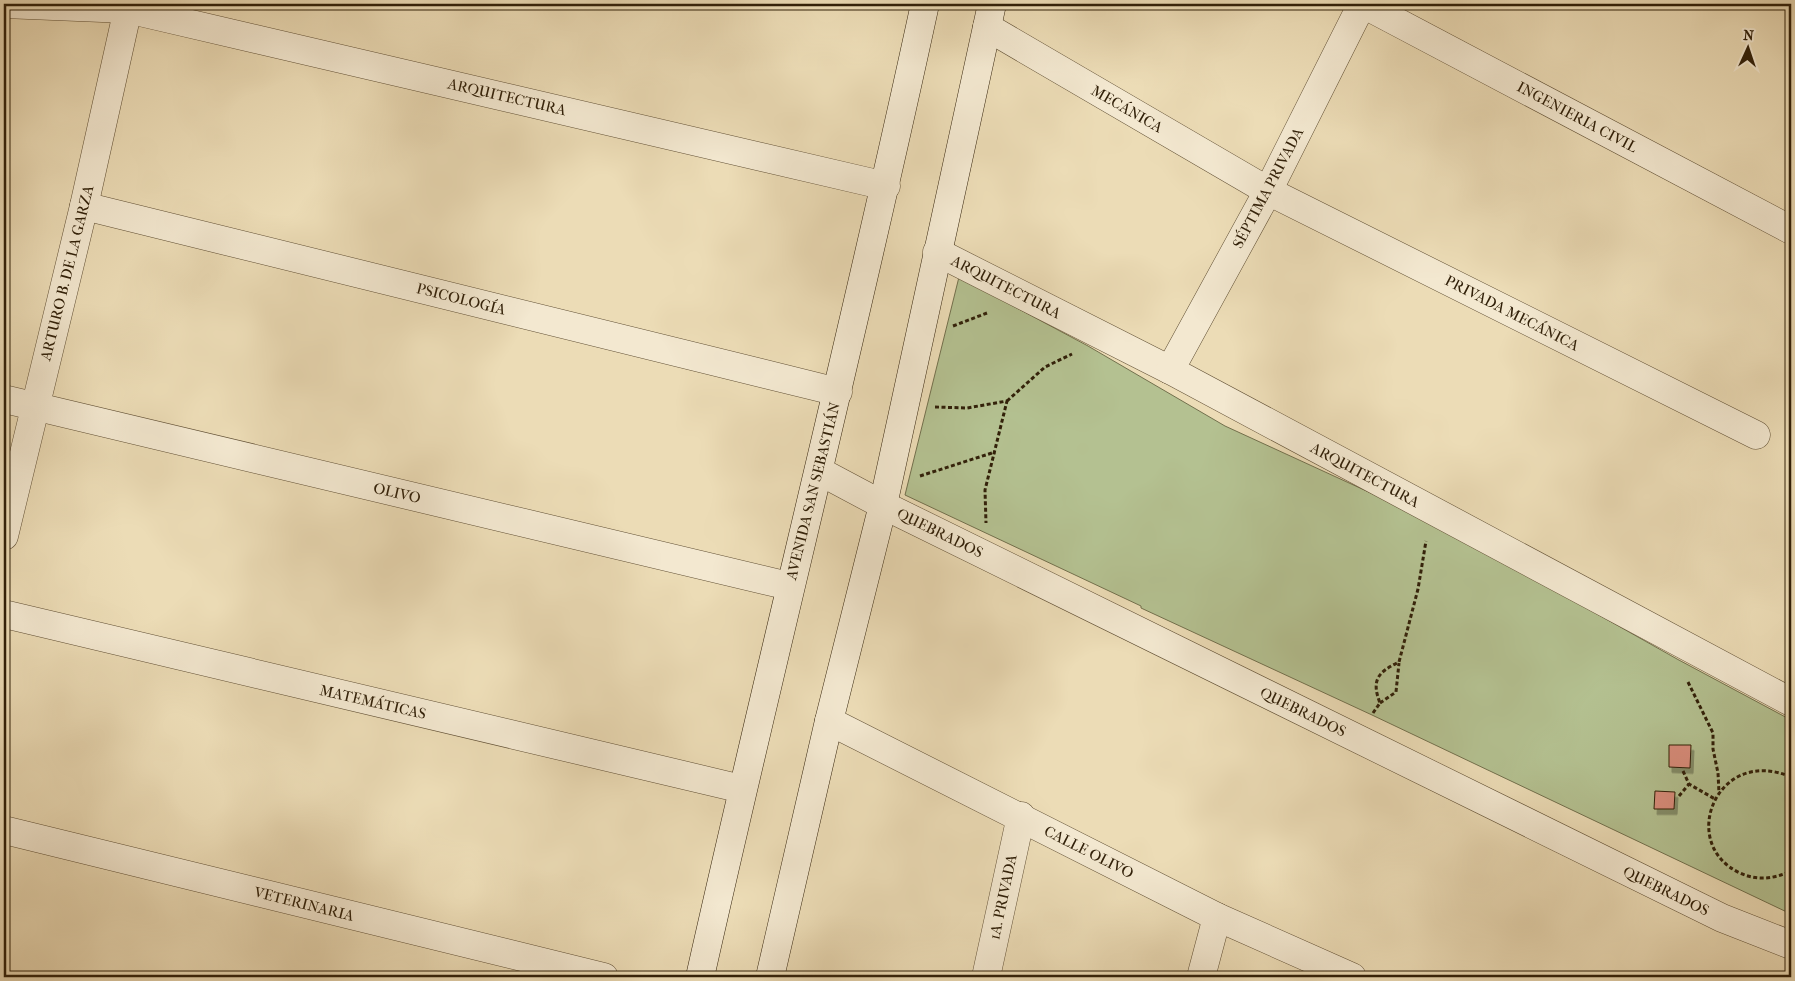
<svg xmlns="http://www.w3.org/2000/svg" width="1795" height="981" font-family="'IM FELL French Canon',serif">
  <defs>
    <filter id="shadow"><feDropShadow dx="3" dy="5.5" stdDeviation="0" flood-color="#0004"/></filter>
  </defs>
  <rect width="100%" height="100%" fill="#ecdcb6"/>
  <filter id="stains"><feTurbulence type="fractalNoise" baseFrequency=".004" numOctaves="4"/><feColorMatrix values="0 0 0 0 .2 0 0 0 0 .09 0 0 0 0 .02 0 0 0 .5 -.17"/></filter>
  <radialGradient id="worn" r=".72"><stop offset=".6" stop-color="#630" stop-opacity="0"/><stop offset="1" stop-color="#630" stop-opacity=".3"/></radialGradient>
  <!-- green -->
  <polygon fill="#b4c191" stroke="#72704d" points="959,277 1088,346 1225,426 1434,522 1677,659 1791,720 1791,914 1372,715 1141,608 1141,606 905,495"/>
  <!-- building -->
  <g fill="#da8e7d" stroke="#312009" filter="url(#shadow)">
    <polygon points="1669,745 1691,745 1690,768 1669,767"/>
    <polygon points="1655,791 1675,792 1674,809 1654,809"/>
  </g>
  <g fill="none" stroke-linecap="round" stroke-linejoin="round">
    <!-- minor casing -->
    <g stroke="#604f34" stroke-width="29">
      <g id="minor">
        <polyline points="4,4 127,9 886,186"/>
        <polyline points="1363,4 1791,230"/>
        <polyline points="987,27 1268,191 1756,435"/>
        <polyline points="84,206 838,392"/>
        <polyline points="937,252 1170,370 1791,702"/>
        <polyline points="1170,370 1268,191 1362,4"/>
        <polyline points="4,399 789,586"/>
        <polyline points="819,471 883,505 1722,918 1791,945"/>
        <polyline points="4,536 84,206 129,4"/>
        <polyline points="4,614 742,789"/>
        <polyline points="829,721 1217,917 1352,977"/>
        <polyline points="4,830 604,977"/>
        <polyline points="986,977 1021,816"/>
        <polyline points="1201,977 1217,917"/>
      </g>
    </g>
    <!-- secondary casing -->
    <g stroke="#312009" stroke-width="29">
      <g id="secondary">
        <path d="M700 977C773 652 855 329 925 4"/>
        <polyline points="770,977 829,721 883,505 992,4"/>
      </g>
    </g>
    <!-- path -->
    <g stroke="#312009" stroke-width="3" stroke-dasharray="4 2.5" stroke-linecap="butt">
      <polyline points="953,326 987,313"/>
      <polyline points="1007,401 1045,367 1072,354"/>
      <polyline points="935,407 967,408 1007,401 985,490 986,523"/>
      <polyline points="920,476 995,452"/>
      <polyline points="1688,682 1713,733 1713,749 1718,773 1719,793"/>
      <polyline points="1380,703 1396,692 1399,663"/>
      <path d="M1373 713 1380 703C1371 680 1378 672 1399 662L1418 589 1426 541"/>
      <polyline points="1683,771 1689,784 1715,799"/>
      <path d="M1791 777C1717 745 1677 844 1740 873 1757 881 1774 879 1791 871"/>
      <polyline points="1679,796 1689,784"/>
    </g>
    <!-- minor -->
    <use href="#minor" stroke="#f3e8d0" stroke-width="28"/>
    <!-- secondary -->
    <use href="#secondary" stroke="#f3e8d0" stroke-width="28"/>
  </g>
  <g text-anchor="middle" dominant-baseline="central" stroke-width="4" stroke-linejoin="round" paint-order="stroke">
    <!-- street labels -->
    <g font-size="15" fill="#312009" stroke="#f3e8d0">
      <text transform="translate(507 97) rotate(13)">ARQUITECTURA</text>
      <text transform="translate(1127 109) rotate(30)">MECÁNICA</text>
      <text transform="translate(1577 117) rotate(28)">INGENIERIA CIVIL</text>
      <text transform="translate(1268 188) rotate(-62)">SÉPTIMA PRIVADA</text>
      <text transform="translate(67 273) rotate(-76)">ARTURO B. DE LA GARZA</text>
      <text transform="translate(1006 287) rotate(27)">ARQUITECTURA</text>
      <text transform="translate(461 299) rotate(14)">PSICOLOGÍA</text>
      <text transform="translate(1512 313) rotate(27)">PRIVADA MECÁNICA</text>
      <text transform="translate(1365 475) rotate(28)">ARQUITECTURA</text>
      <text transform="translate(813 491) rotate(-76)">AVENIDA SAN SEBASTIÁN</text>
      <text transform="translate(397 493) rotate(13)">OLIVO</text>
      <text transform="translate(940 533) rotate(26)">QUEBRADOS</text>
      <text transform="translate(373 702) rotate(13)">MATEMÁTICAS</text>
      <text transform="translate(1303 712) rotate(26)">QUEBRADOS</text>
      <text transform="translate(1089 852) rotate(27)">CALLE OLIVO</text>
      <text transform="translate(1666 891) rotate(26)">QUEBRADOS</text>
      <text transform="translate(1003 897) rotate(-78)">1A. PRIVADA</text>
      <text transform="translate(304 904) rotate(14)">VETERINARIA</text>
    </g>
  </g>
  <!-- margin -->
  <rect width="1795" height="981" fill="none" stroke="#ecdcb6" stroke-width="20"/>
  <rect x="5" y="5" width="1785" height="971" fill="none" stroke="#312009" stroke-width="2.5"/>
  <rect x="10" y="10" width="1775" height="961" fill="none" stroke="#312009"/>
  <!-- north arrow -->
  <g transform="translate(1748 48) rotate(3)" stroke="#f3e8d0" stroke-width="4" paint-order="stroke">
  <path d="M0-4L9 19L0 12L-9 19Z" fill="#312009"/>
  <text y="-8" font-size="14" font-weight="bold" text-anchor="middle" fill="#312009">N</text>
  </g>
  <rect width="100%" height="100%" filter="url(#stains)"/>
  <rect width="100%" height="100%" fill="url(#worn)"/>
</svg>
